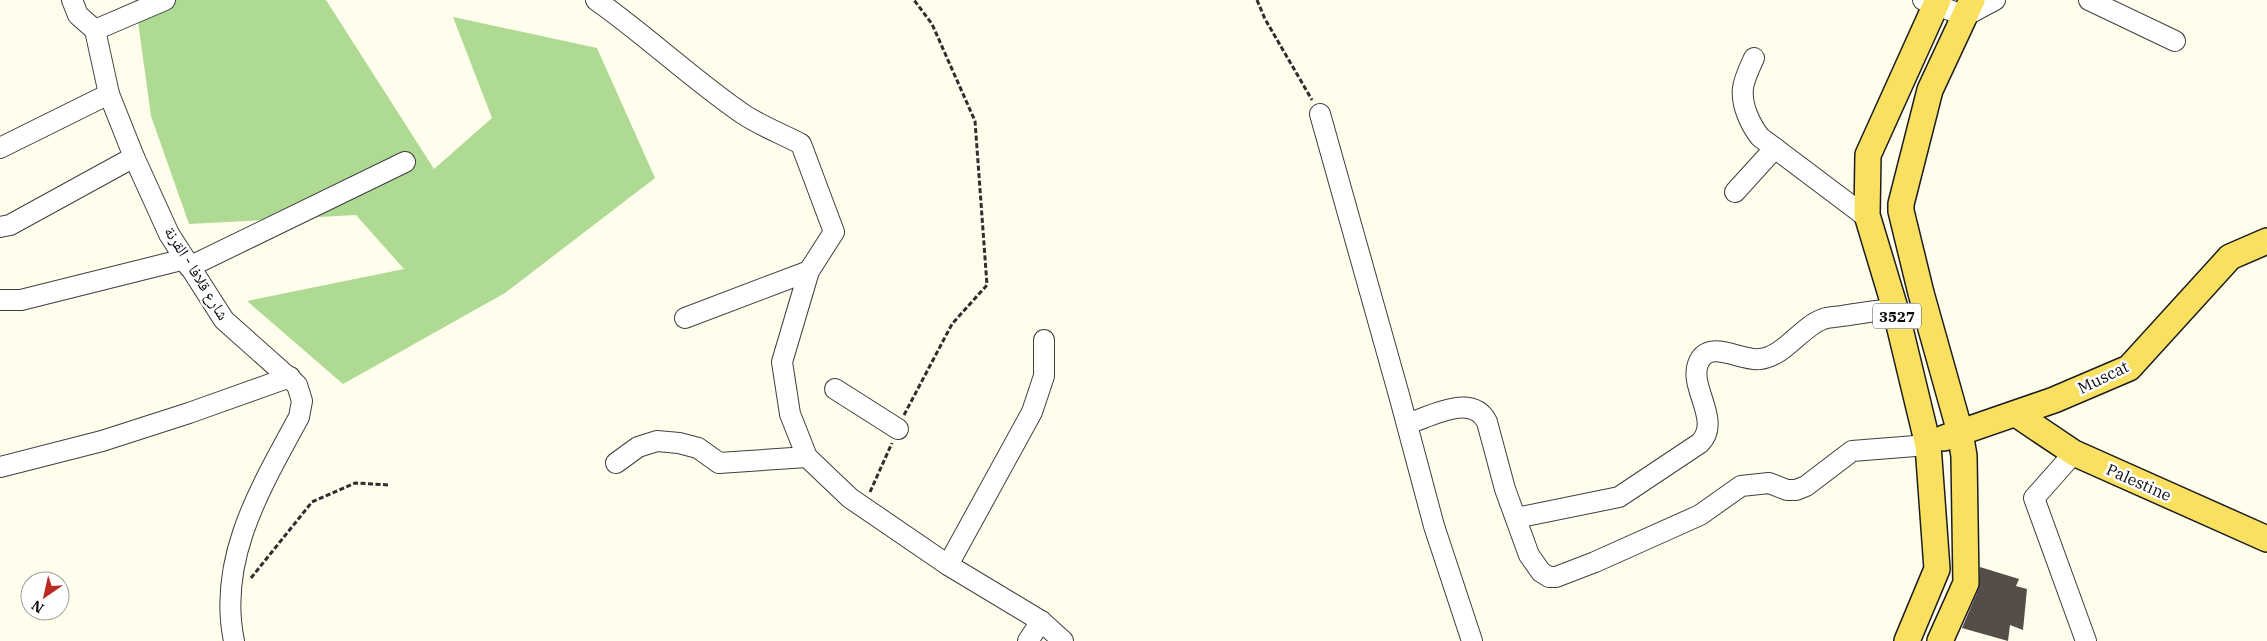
<svg xmlns="http://www.w3.org/2000/svg" width="2267" height="641" font-family="'IBM Plex Serif','Noto Naskh Arabic',serif">
  <rect width="100%" height="100%" fill="#fffdeb"/>
  <!-- forest -->
  <polygon fill="#aeda94" points="135,0 326,0 434,169 492,118 453,17 597,48 655,178 505,293 343,384 247,301 404,269 356,215 189,224 151,116"/>
  <!-- building -->
  <polygon fill="#554e48" points="1980,567 2019,579 2016,586 2027,589 2023,630 2010,625 2008,641 1962,628 1979,588"/>
  <g fill="none" stroke-linecap="round" stroke-linejoin="round">
    <!-- minor casing -->
    <g stroke="#3f3f3f" stroke-width="22">
      <g id="minor">
        <path d="M72 0 78 15 95 30 109 94 134 157 169 234 224 320 297 385 302 401 299 417C261 487 217 559 234 641"/>
        <path d="M596 0C647 36 692 79 743 114 761 126 782 134 801 144L834 232 809 271 782 362 790 414 807 457 850 498 948 565 1041 621 1063 641"/>
        <polyline points="1923,0 1965,16 1995,0"/>
        <polyline points="2089,0 2175,41"/>
        <polyline points="95,30 165,0"/>
        <path d="M1754 58C1750 67 1744 79 1743 88 1741 105 1750 124 1760 137L1869 219"/>
        <polyline points="1320,114 1399,395 1434,526 1472,641"/>
        <polyline points="0,148 109,94"/>
        <polyline points="1735,192 1775,148"/>
        <polyline points="0,227 10,225 134,157"/>
        <polyline points="189,267 405,162"/>
        <polyline points="0,300 21,300 185,259"/>
        <polyline points="685,318 809,271"/>
        <polyline points="835,389 898,429"/>
        <path d="M1407 424C1430 417 1472 392 1487 422L1505 489 1529 555 1541 572 1549 577H1556L1595 562 1700 515 1741 486 1769 483 1787 490H1796L1806 486 1852 451 1928 445"/>
        <polyline points="2074,453 2034,498 2086,641"/>
        <polyline points="616,463 638,447 657,441 679,443 698,448 719,463 807,457"/>
        <polyline points="0,467 102,441 189,413 290,377"/>
        <path d="M1516 518 1619 497 1700 443C1722 421 1689 388 1698 364 1708 337 1741 362 1760 359 1785 356 1801 327 1823 319 1829 317 1836 317 1842 316 1860 313 1877 311 1895 308"/>
        <polyline points="948,565 1032,412 1044,376 1044,340"/>
        <polyline points="1028,641 1041,621"/>
      </g>
    </g>
    <!-- major casing -->
    <g stroke="#1d1d1d" stroke-width="28">
      <g id="major">
        <polyline points="2016,414 2074,453 2267,539"/>
        <polyline points="1944,438 2054,400 2129,368 2230,257 2267,241"/>
        <polyline points="1907,641 1937,569 1928,445 1895,308 1867,215 1868,155 1938,0"/>
        <polyline points="1940,641 1966,583 1964,456 1960,432 1921,293 1901,211 1901,204 1930,90 1972,0"/>
      </g>
    </g>
    <!-- path -->
    <g stroke="#2e2e2e" stroke-width="3" stroke-dasharray="5 2.5" stroke-linecap="butt">
      <polyline points="1257,0 1265,19 1312,100"/>
      <polyline points="904,415 952,324 987,285 975,121 932,24 914,0"/>
      <polyline points="870,492 892,443"/>
      <polyline points="251,578 312,502 355,483 390,485"/>
    </g>
    <!-- minor -->
    <use href="#minor" stroke="#fff" stroke-width="20"/>
    <!-- major -->
    <use href="#major" stroke="#f9e061" stroke-width="25"/>
  </g>
  <g text-anchor="middle" dominant-baseline="central" stroke-width="5" stroke-linejoin="round" paint-order="stroke">
    <!-- shield labels -->
    <rect fill="#fff" stroke="#555" stroke-width="1" x="1873" y="303.5" width="48" height="25" rx="4"/>
    <g font-size="15" font-weight="bold" fill="#0c0c0c">
      <text x="1897" y="316">3527</text>
    </g>
    <!-- street labels -->
    <g font-size="16" fill="#0c0c0c" stroke="#fff">
      <text transform="translate(197 273) rotate(58)">شارع قلافا - القرنة</text>
      <text transform="translate(2103 377) rotate(-26)">Muscat</text>
      <text transform="translate(2139 482) rotate(24)">Palestine</text>
    </g>
  </g>
  <!-- north arrow -->
  <g transform="translate(45 596) rotate(214)"><circle r="24" fill="#ffffff" stroke="#9e9e9e"/>
  <path d="M0-4L9 19L0 12L-9 19Z" fill="#bc2924"/>
  <text y="-8" font-size="14" font-weight="bold" text-anchor="middle" fill="#0c0c0c">N</text>
  </g>
</svg>
